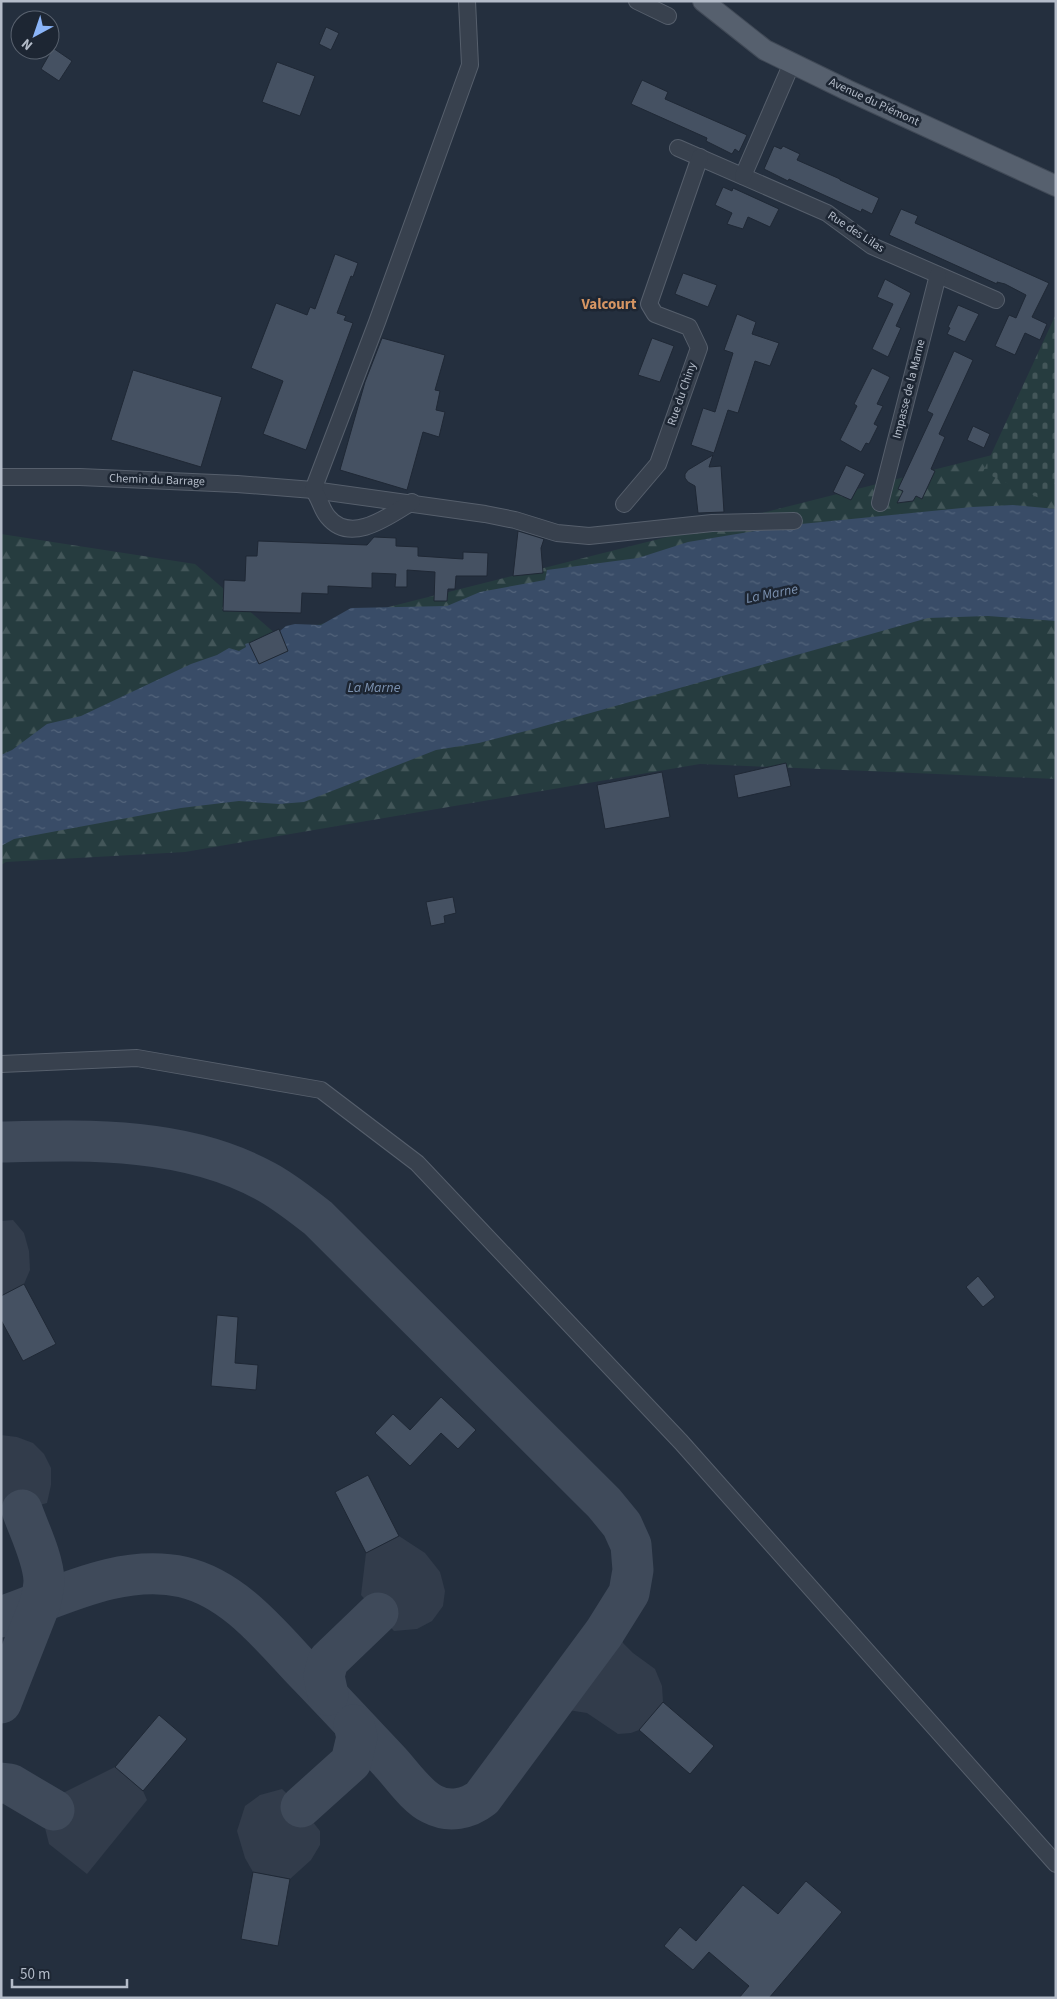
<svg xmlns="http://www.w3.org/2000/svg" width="1057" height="1999" font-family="'Source Sans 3',sans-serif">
  <defs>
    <pattern id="forest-firs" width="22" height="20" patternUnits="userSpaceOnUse" patternTransform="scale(1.25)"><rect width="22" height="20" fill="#263c3f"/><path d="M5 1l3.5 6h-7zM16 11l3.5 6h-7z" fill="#435659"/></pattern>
    <pattern id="cemetery-stones" width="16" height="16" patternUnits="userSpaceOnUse" patternTransform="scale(1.25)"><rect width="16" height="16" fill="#263c3f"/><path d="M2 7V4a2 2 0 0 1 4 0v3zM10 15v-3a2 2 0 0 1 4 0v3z" fill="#435659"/></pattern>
    <pattern id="water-ripples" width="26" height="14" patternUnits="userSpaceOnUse" patternTransform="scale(1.25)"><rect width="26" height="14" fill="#394c67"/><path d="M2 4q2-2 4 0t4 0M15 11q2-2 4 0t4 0" fill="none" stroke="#53647b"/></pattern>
  </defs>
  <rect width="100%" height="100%" fill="#242f3e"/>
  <!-- airport -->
  <g fill="#323c4b">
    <polygon points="13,1220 24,1233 29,1251 30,1270 24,1284 1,1296 1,1221"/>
    <polygon points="1,1435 17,1437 33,1443 44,1454 51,1468 51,1485 47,1503 1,1516"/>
    <polygon points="399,1536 425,1553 440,1572 445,1591 443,1606 432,1621 417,1629 394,1631 361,1595 366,1553"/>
    <polygon points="620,1629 623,1643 633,1653 655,1669 662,1686 663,1702 639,1730 631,1733 618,1734 587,1713 562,1709"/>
    <polygon points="115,1767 143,1791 147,1800 87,1874 49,1844 45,1828 63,1793"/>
    <polygon points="282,1789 301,1807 320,1831 320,1845 311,1860 290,1879 253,1872 245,1858 237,1831 245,1806 260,1795"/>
  </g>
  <!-- forest -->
  <polygon fill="url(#forest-firs)" points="1056,439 1056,779 700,764 185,852 6,862 1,865 1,534 195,564 277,635"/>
  <!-- cemetery -->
  <polygon fill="url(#cemetery-stones)" points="1056,314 1056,480 1046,501 983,472"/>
  <!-- water -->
  <polygon fill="url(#water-ripples)" points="1013,505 1056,509 1056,621 988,616 928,618 530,730 479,743 436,750 304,802 279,804 239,801 181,808 14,839 1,846 1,755 12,750 47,724 81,716 191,664 217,655 229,648 239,651 246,647 245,644 249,643 259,664 288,651 280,631 286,626 295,624 321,625 351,608 447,606 480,592 545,580 547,570 638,558 688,542 791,525 972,507"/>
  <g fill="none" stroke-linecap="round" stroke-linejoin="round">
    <!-- taxiway -->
    <g stroke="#3f4a5a" stroke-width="41">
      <path d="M1 1142C89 1140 185 1137 265 1181 284 1191 301 1205 318 1218L604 1503 622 1525 631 1545 633 1570 629 1593 604 1633 482 1798C468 1809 449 1813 432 1804 416 1796 402 1775 390 1762 361 1731 333 1701 304 1671 270 1635 234 1589 183 1577 121 1563 59 1597 1 1617"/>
      <polyline points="328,1695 324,1676 328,1661 378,1613"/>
      <path d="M1 1703 40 1604C42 1596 44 1587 44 1580 43 1558 29 1530 22 1510"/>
      <polyline points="1,1783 10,1784 54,1810"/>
      <polyline points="301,1807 351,1762 357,1737 354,1725"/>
    </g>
  </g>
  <!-- building -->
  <g fill="#455162" stroke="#1f2835">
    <polygon points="326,27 339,33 331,50 319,44"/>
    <polygon points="53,48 72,61 59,81 41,69"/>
    <polygon points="277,62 315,76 300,116 262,102"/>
    <polygon points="642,80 668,92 665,99 747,135 739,152 735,149 732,154 706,141 707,138 631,104"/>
    <polygon points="774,146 781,149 783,146 800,154 797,160 840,179 840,180 879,198 872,214 862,209 861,212 789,179 788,181 764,169"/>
    <polygon points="723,187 732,191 733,188 779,209 770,227 748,217 743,229 727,224 732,213 715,205"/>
    <polygon points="901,209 918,216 915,223 1049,283 1032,317 1047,324 1040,340 1025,333 1015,355 995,346 1009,315 1016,318 1026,295 1005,284 997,282 997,284 889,235"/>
    <polygon points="335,254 358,263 353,277 351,276 337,313 346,316 344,320 353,323 306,450 263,434 283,381 251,368 276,303 307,315 310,307 315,309"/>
    <polygon points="683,273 717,285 708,307 675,294"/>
    <polygon points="885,279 911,293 896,326 901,328 888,357 872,349 893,304 877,297"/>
    <polygon points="958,305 979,314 965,342 947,334 950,328 948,327"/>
    <polygon points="737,314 756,322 752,334 779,343 770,366 755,361 738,413 728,410 714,453 691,445 703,408 715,412 733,353 724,350"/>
    <polygon points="382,338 445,355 435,390 440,391 436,410 445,412 439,437 423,432 407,490 340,470 365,382"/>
    <polygon points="652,338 674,346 660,382 638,375"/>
    <polygon points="954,351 973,360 939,434 945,437 931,469 935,471 922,499 916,496 913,501 897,503 903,491 898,489 933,414 927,411"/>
    <polygon points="872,368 890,377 877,404 883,406 874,424 878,426 869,444 866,443 861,452 840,440 857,406 854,404"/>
    <polygon points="133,370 222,397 201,467 111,440"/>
    <polygon points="973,426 990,434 984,448 967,440"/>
    <polygon points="713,455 709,467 721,466 724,512 698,513 695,486 688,482 685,478 685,474 688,470"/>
    <polygon points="846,465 865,474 851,500 833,492"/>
    <polygon points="518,531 544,539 541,548 543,573 513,576"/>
    <polygon points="374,537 396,538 396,546 418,547 418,556 463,559 463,552 488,553 487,576 456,576 455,589 448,589 447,601 434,601 435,572 407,570 407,587 395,587 396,574 372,573 372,588 328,586 328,594 302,593 301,613 223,611 224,580 245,581 246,556 257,556 258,541 367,545"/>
    <polygon points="279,629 288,651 259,664 249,643"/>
    <polygon points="786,763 791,786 738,798 734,775"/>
    <polygon points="662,772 670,817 605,829 597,785"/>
    <polygon points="453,897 456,913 444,916 445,923 431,926 426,902"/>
    <polygon points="978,1276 995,1297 983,1307 966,1287"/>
    <polygon points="24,1284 56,1344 23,1361 1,1320 1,1296"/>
    <polygon points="217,1315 238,1317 235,1363 258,1365 256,1390 211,1386"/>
    <polygon points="441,1397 476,1430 458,1449 441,1433 410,1466 375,1433 393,1414 410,1430"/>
    <polygon points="368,1475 399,1536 366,1553 335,1492"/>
    <polygon points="663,1702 714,1746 690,1774 639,1730"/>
    <polygon points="159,1715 187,1739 143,1791 115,1767"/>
    <polygon points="253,1872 290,1879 278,1946 241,1939"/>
    <polygon points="806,1881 842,1912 769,1998 739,1998 749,1986 709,1952 693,1970 664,1946 680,1927 696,1941 743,1885 778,1914"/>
  </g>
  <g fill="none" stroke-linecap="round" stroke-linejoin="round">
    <!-- minor casing -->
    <g stroke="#565f6c" stroke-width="18">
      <g id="minor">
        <polyline points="637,1 668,16"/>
        <polyline points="678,148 827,213 872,246 996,300"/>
        <polyline points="743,176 792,63"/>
        <polyline points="1,477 80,477 237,484 313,490 485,514 515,520 557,533 589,536 712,523 794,521"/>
        <path d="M412 502C389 516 351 545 328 517 321 509 320 498 313 490L377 322 470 65 467 1"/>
        <polyline points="880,503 938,275"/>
        <polyline points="624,504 658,464 699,348 689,327 655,314 649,304 700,157"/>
        <polyline points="1,1064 137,1058 321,1090 417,1163 681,1442 1056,1864"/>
      </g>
    </g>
    <!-- major casing -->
    <g stroke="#414a57" stroke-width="22">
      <polyline id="major" points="703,1 765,50 847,90 1056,186"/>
    </g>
    <!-- minor -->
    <use href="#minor" stroke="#38414e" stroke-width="16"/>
    <!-- major -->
    <use href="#major" stroke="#56606e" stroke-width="20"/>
  </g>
  <g text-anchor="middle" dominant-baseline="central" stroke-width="5" stroke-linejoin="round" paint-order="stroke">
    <!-- street labels -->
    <g font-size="12" fill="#b4bcc9" stroke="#1d2633">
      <text transform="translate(874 102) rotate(25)">Avenue du Piémont</text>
      <text transform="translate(856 232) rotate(33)">Rue des Lilas</text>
      <text transform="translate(909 389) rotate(-76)">Impasse de la Marne</text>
      <text transform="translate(682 394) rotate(-71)">Rue du Chiny</text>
      <text transform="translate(157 480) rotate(2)">Chemin du Barrage</text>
    </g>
    <!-- water labels -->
    <g font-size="14" font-style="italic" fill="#7c92b1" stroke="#1d2633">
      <text transform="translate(772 594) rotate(-11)">La Marne</text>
      <text x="374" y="688">La Marne</text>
    </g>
    <!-- quarter labels -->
    <g font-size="15" font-weight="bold" fill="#d59563" stroke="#1d2633">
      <text x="609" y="304">Valcourt</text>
    </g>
  </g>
  <!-- border -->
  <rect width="1057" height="1999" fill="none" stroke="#b4bcc9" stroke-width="5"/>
  <!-- north arrow -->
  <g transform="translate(35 35) rotate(220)"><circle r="24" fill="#1d2633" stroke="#59626f"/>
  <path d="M0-4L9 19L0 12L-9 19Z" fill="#8ab4f8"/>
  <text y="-8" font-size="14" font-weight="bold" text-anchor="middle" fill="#b4bcc9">N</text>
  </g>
  <!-- scale -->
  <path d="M12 1979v8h115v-8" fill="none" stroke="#b4bcc9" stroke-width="2.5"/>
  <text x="20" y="1979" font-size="15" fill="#b4bcc9" stroke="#1d2633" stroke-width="4" paint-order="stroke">50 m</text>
</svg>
